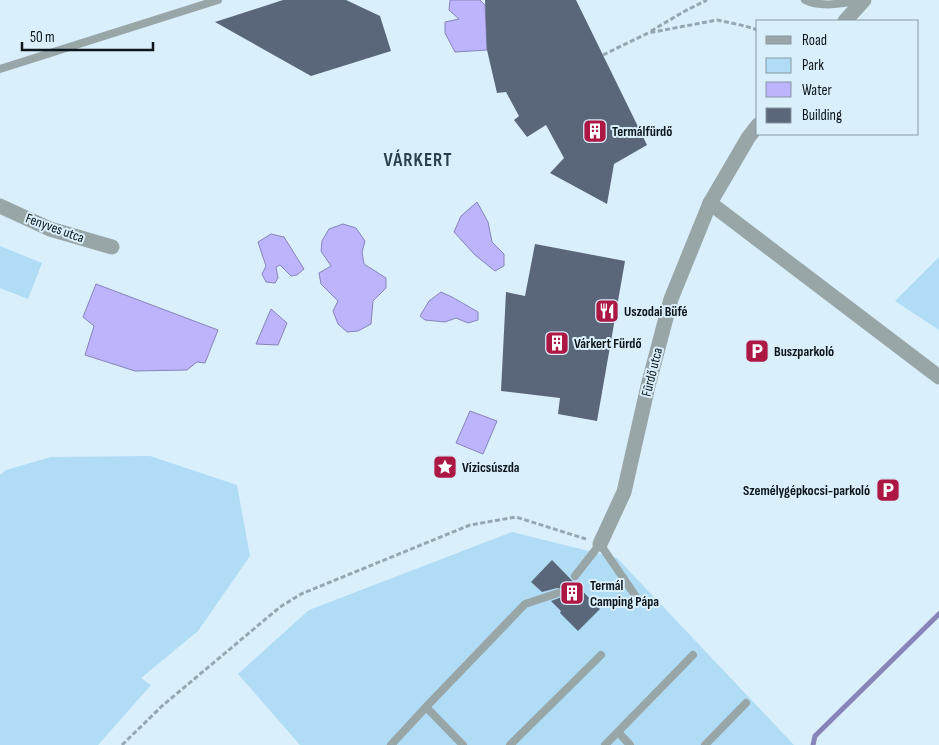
<svg xmlns="http://www.w3.org/2000/svg" width="939" height="745" font-family="'Sofia Sans Condensed',sans-serif">
  <rect width="100%" height="100%" fill="#daeffc"/>
  <!-- green -->
  <g fill="#b0dcf6">
    <polygon points="0,246 42,263 28,299 0,288"/>
    <polygon points="939,257 939,330 895,301"/>
    <polygon points="150,456 237,485 250,556 198,631 141,678 151,685 98,745 0,745 0,475 6,470 51,457"/>
    <polygon points="512,532 617,558 794,745 300,745 238,674 309,610"/>
  </g>
  <!-- water -->
  <g fill="#bcb4fc" stroke="#8784b8">
    <polygon points="450,0 480,0 485,5 487,50 455,52 445,33 445,22 459,19 449,10"/>
    <polygon points="477,202 488,222 492,242 504,254 504,266 495,271 475,255 454,232 461,216"/>
    <polygon points="343,224 356,228 365,241 362,252 364,264 386,278 386,288 373,301 371,324 358,331 347,332 338,324 333,311 338,301 321,284 319,273 331,266 321,251 322,241 329,229"/>
    <polygon points="271,234 284,237 304,269 297,275 291,276 280,265 276,267 278,278 275,283 266,282 262,274 266,266 258,242"/>
    <polygon points="96,284 218,330 205,363 197,362 187,370 135,371 85,355 94,326 83,317"/>
    <polygon points="441,292 452,297 478,312 478,320 468,323 456,318 445,322 425,320 420,316 429,301"/>
    <polygon points="271,309 287,323 278,345 256,344"/>
    <polygon points="470,411 497,421 483,454 456,443"/>
  </g>
  <g fill="none" stroke-linecap="round" stroke-linejoin="round">
    <!-- stream -->
    <polyline stroke="#8784b8" stroke-width="5" points="813,745 815,736 939,614"/>
  </g>
  <!-- building -->
  <g fill="#5a667a">
    <polygon points="283,0 346,0 380,16 391,51 311,76 215,22"/>
    <polygon points="485,0 576,0 647,145 614,164 607,204 550,173 564,158 546,125 527,137 514,120 519,116 506,92 497,93 487,50"/>
    <polygon points="535,244 625,261 597,421 558,414 560,398 501,391 506,292 525,296"/>
    <polygon points="552,560 600,609 578,631 560,613 561,611 551,601 562,597 564,594 562,589 557,588 542,592 531,582"/>
  </g>
  <g fill="none" stroke-linecap="round" stroke-linejoin="round">
    <!-- path -->
    <g stroke="#95a7b1" stroke-width="3" stroke-dasharray="5 2.5" stroke-linecap="butt">
      <polyline points="651,31 685,11 707,0"/>
      <polyline points="603,55 648,33 717,20 745,26 758,30"/>
      <polyline points="122,745 162,706 280,607 301,594 470,525 516,517 586,539"/>
    </g>
    <!-- lane -->
    <g stroke="#98a6a8" stroke-width="8">
      <path d="M805 0C820 8 845 3 861 1"/>
      <polyline points="0,69 218,0"/>
      <polyline points="575,576 600,544 639,601"/>
      <polyline points="618,732 630,745"/>
      <polyline points="391,745 426,707"/>
      <polyline points="463,745 426,707 525,604 558,593"/>
      <polyline points="510,745 601,655"/>
      <polyline points="605,745 693,655"/>
      <polyline points="705,745 746,703"/>
    </g>
    <!-- street -->
    <g stroke="#98a6a8" stroke-width="15">
      <polyline points="845,21 864,0"/>
      <polyline points="710,203 939,377"/>
      <polyline points="0,206 50,229 112,247"/>
      <polyline points="600,544 624,492 648,386 671,299 710,203 748,138 758,125"/>
    </g>
  </g>
  <!-- icons -->
  <defs>
    <g id="building-square" transform="scale(1.25)"><rect x="-9" y="-9" width="18" height="18" rx="4" fill="#ac1743" stroke="#daeffc"/><path d="M-4-6H4V6H1V3H-1V6H-4ZM-2.5-4.3h1.7v1.8h-1.7ZM.8-4.3h1.7v1.8H.8ZM-2.5-1h1.7V.8h-1.7ZM.8-1h1.7V.8H.8Z" fill="#fff"/></g>
    <g id="restaurant-square" transform="scale(1.25)"><rect x="-9" y="-9" width="18" height="18" rx="4" fill="#ac1743" stroke="#daeffc"/><path d="M-5-6h1v4h1v-4h1v4h1v-4h1v5L-1.5 .5V6h-2V.5L-5-1ZM5-6V6H3V1.5H1.5Q1.5-4 5-6Z" fill="#fff"/></g>
    <g id="parking-square" transform="scale(1.25)"><rect x="-9" y="-9" width="18" height="18" rx="4" fill="#ac1743" stroke="#daeffc"/><path d="M-3.5-5.5H1a3.5 3.5 0 0 1 0 7H-1V5.5H-3.5ZM-1-3.4V-.6H.8a1.4 1.4 0 0 0 0-2.8Z" fill="#fff"/></g>
    <g id="sight-square" transform="scale(1.25)"><rect x="-9" y="-9" width="18" height="18" rx="4" fill="#ac1743" stroke="#daeffc"/><path d="M0-6L1.8-2.2L6-1.7L2.9 1.2L3.7 5.4L0 3.3L-3.7 5.4L-2.9 1.2L-6-1.7L-1.8-2.2Z" fill="#fff"/></g>
  </defs>
  <g fill-rule="evenodd">
    <use href="#building-square" x="595" y="131"/>
    <use href="#restaurant-square" x="607" y="311"/>
    <use href="#building-square" x="557" y="343"/>
    <use href="#parking-square" x="757" y="351"/>
    <use href="#sight-square" x="445" y="467"/>
    <use href="#parking-square" x="888" y="490"/>
    <use href="#building-square" x="572" y="593"/>
  </g>
  <g text-anchor="middle" dominant-baseline="central" stroke-width="4" stroke-linejoin="round" paint-order="stroke">
    <!-- poi labels -->
    <g font-size="14" font-weight="bold" fill="#0b151a" stroke="#daeffc" text-anchor="start">
      <text x="612" y="131">Termálfürdő</text>
      <text x="624" y="311">Uszodai Büfé</text>
      <text x="574" y="343">Várkert Fürdő</text>
      <text x="774" y="351">Buszparkoló</text>
      <text x="462" y="467">Vízicsúszda</text>
      <text x="870" y="490" text-anchor="end">Személygépkocsi-parkoló</text>
      <text x="590" y="585">Termál<tspan x="590" dy="16">Camping Pápa</tspan></text>
    </g>
    <!-- street labels -->
    <g font-size="14" fill="#0b151a" stroke="#daeffc">
      <text transform="translate(55 228) rotate(20)">Fenyves utca</text>
      <text transform="translate(652 372) rotate(-76)">Fürdő utca</text>
    </g>
    <!-- district labels -->
    <g font-size="19" font-weight="bold" letter-spacing="1" fill="#293f4c" stroke="#daeffc">
      <text x="418" y="160">VÁRKERT</text>
    </g>
  </g>
  <!-- legend -->
  <rect x="756" y="20" width="162" height="115" fill="#daeffc" stroke="#8798a2"/>
  <rect x="766" y="36" width="25" height="8" fill="#98a6a8" stroke="#8798a2"/>
  <text x="802" y="45" font-size="15" fill="#0b151a">Road</text>
  <rect x="766" y="58" width="25" height="15" fill="#b0dcf6" stroke="#8798a2"/>
  <text x="802" y="70" font-size="15" fill="#0b151a">Park</text>
  <rect x="766" y="82" width="25" height="15" fill="#bcb4fc" stroke="#8798a2"/>
  <text x="802" y="95" font-size="15" fill="#0b151a">Water</text>
  <rect x="766" y="108" width="25" height="15" fill="#5a667a" stroke="#8798a2"/>
  <text x="802" y="120" font-size="15" fill="#0b151a">Building</text>
  <!-- scale -->
  <path d="M22 42v8h131v-8" fill="none" stroke="#0b151a" stroke-width="2.5"/>
  <text x="30" y="42" font-size="15" fill="#0b151a" stroke="#daeffc" stroke-width="4" paint-order="stroke">50 m</text>
</svg>
